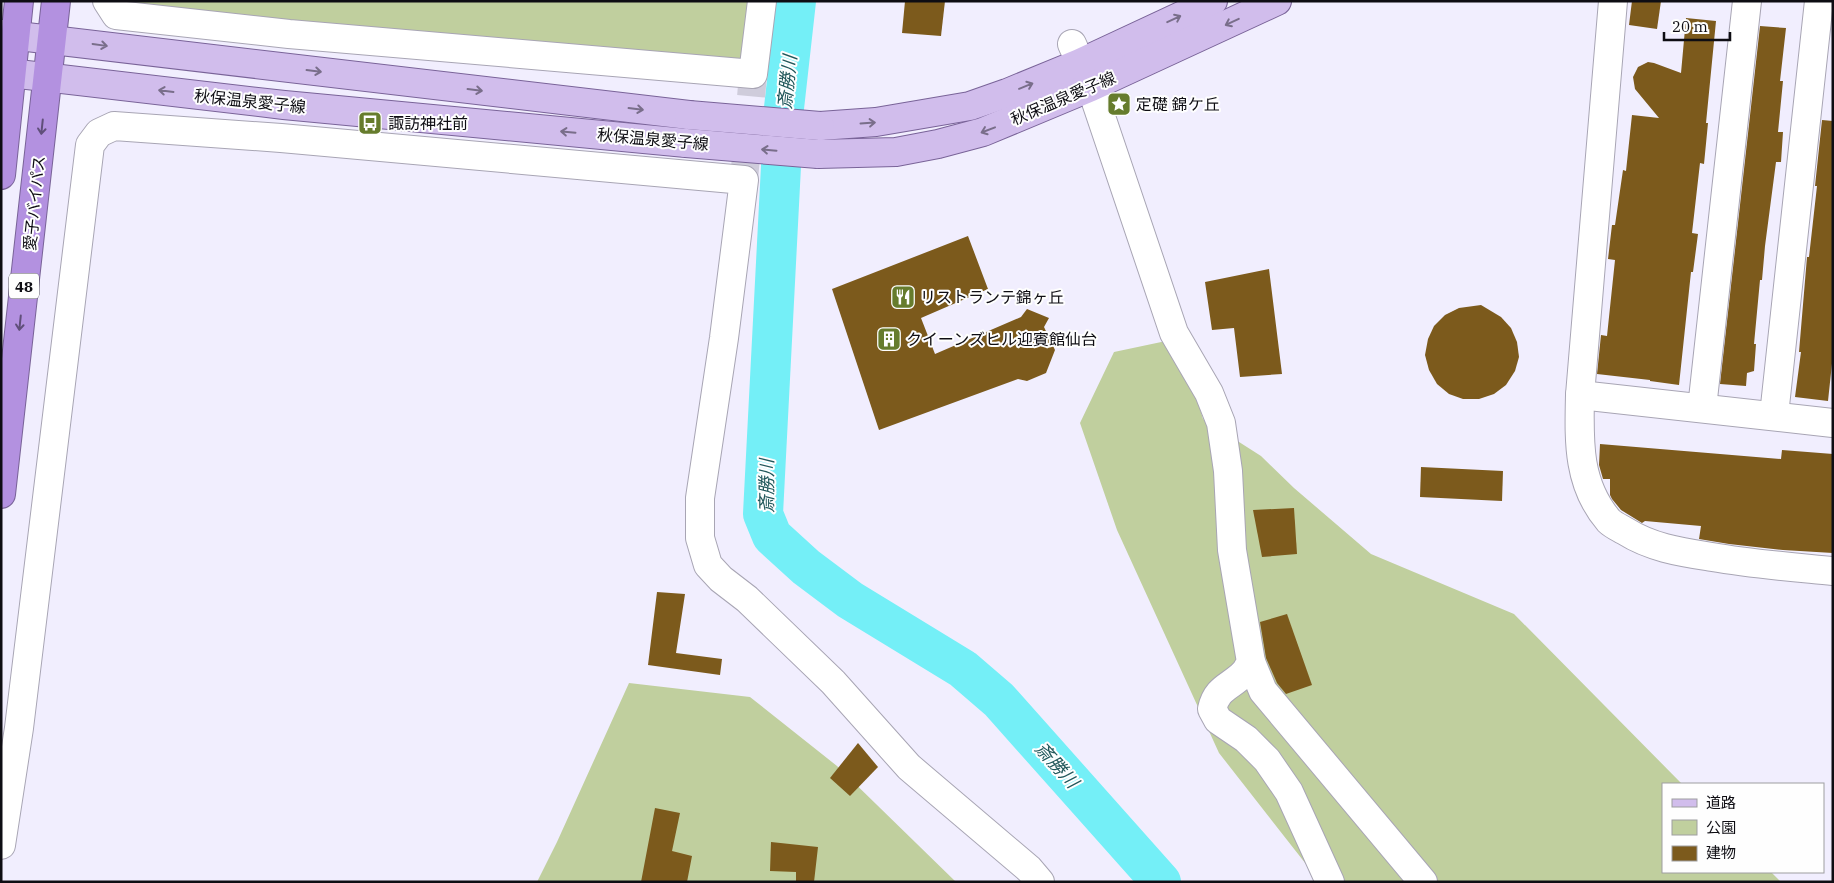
<svg xmlns="http://www.w3.org/2000/svg" width="1834" height="883" font-family="'IBM Plex Serif','Noto Sans JP',serif">
  <rect width="100%" height="100%" fill="#f1eefe"/>
  <!-- green -->
  <g fill="#c0cf9e">
    <polygon points="107,1 767,1 753,74"/>
    <polygon points="1166,341 1185,357 1203,419 1261,456 1294,488 1371,554 1514,614 1682,784 1663,784 1663,872 1771,872 1781,882 1320,882 1219,753 1117,530 1080,423 1114,352"/>
    <polygon points="629,683 750,697 837,766 956,882 537,882 557,842"/>
  </g>
  <g fill="none" stroke-linecap="round" stroke-linejoin="round">
    <!-- river -->
    <polyline stroke="#74eff7" stroke-width="40" points="796,1 784,108 763,514 772,536 806,567 850,600 963,669 999,700 1161,882"/>
  </g>
  <!-- building -->
  <g fill="#7c5a1c">
    <polygon points="905,1 945,1 941,36 902,33"/>
    <polygon points="1632,1 1661,1 1657,29 1629,25"/>
    <polygon points="1686,18 1716,21 1706,123 1708,123 1704,164 1700,163 1692,233 1698,234 1693,272 1691,272 1679,385 1650,381 1650,380 1597,374 1601,335 1607,336 1615,260 1608,259 1612,225 1615,225 1623,170 1626,171 1632,115 1659,118 1635,89 1633,77 1638,67 1648,62 1654,63 1681,73"/>
    <polygon points="1760,26 1786,28 1780,81 1783,81 1778,132 1783,132 1781,162 1776,162 1765,246 1762,280 1760,280 1754,344 1756,344 1754,371 1747,373 1746,386 1720,384"/>
    <polygon points="1822,120 1833,121 1833,354 1828,401 1795,397 1801,352 1799,352 1807,257 1809,257 1817,186 1815,186"/>
    <polygon points="968,236 988,289 921,318 935,354 1021,317 1027,309 1049,318 1044,327 1055,350 1046,373 1027,381 1018,379 879,430 832,289"/>
    <polygon points="1269,269 1282,374 1240,377 1234,328 1212,330 1205,282"/>
    <polygon points="1481,305 1501,317 1511,328 1517,342 1519,357 1515,371 1506,385 1494,394 1479,399 1463,399 1449,394 1437,384 1429,370 1425,355 1428,339 1434,326 1445,315 1459,308"/>
    <polygon points="1600,444 1781,459 1782,450 1833,454 1833,553 1783,550 1729,544 1699,539 1701,526 1645,521 1642,523 1621,510 1612,499 1610,495 1610,479 1603,479 1599,465"/>
    <polygon points="1421,467 1503,471 1502,501 1420,497"/>
    <polygon points="1294,508 1297,554 1262,557 1253,510"/>
    <polygon points="657,592 685,594 676,653 722,659 720,675 648,665"/>
    <polygon points="1287,614 1312,685 1286,694 1277,683 1266,658 1260,622"/>
    <polygon points="858,743 878,767 850,796 830,778"/>
    <polygon points="655,808 680,813 672,851 692,856 687,882 641,882"/>
    <polygon points="771,842 818,847 814,882 796,882 796,872 770,871"/>
  </g>
  <g fill="none" stroke-linecap="round" stroke-linejoin="round">
    <!-- minor-tunnel -->
    <polyline stroke="#cfccdb" stroke-width="28" stroke-dasharray="28 14" stroke-linecap="butt" points="744,180 753,74"/>
    <!-- minor casing -->
    <g stroke="#a8a5b4" stroke-width="30">
      <g id="minor">
        <polyline points="107,1 116,15 289,34 753,74 762,1"/>
        <path d="M1613 1 1580 395C1579 440 1577 484 1609 521 1613 525 1620 528 1625 531 1652 548 1681 552 1712 557 1752 564 1792 567 1833 571"/>
        <path d="M1072 44 1091 87 1174 333 1209 393 1221 423 1228 471 1232 550 1251 662C1249 665 1247 670 1244 673 1231 687 1217 687 1212 709L1218 720 1246 739 1267 760 1289 792 1330 882"/>
        <polyline points="1580,395 1833,423"/>
        <polyline points="1702,408 1747,1"/>
        <polyline points="1774,415 1819,1"/>
        <polyline points="1251,662 1263,691 1423,882"/>
        <polyline points="1,845 19,728 90,145 99,133 114,126 281,138 744,180 724,338 700,498 700,538 708,565 721,579 747,599 833,682 909,767 1029,869 1040,882"/>
      </g>
    </g>
    <!-- major casing -->
    <g stroke="#796398" stroke-width="30">
      <g id="major">
        <polyline points="1,34 689,115"/>
        <polyline points="1,72 284,105 686,143"/>
        <polyline points="820,126 876,122 970,106 1007,93 1080,63 1213,1"/>
        <polyline points="818,154 896,152 938,144 983,132 1091,87 1277,1"/>
      </g>
    </g>
    <!-- highway casing -->
    <g stroke="#796398" stroke-width="30">
      <g id="highway">
        <polyline points="1,175 19,1"/>
        <polyline points="1,494 56,1"/>
      </g>
    </g>
    <!-- minor -->
    <use href="#minor" stroke="#fff" stroke-width="28"/>
    <!-- major -->
    <use href="#major" stroke="#d1bdec" stroke-width="28"/>
    <!-- highway -->
    <use href="#highway" stroke="#b391e0" stroke-width="28"/>
    <!-- major-bridge casing -->
    <g stroke="#796398" stroke-width="30" stroke-linecap="butt">
      <g id="major-bridge">
        <polyline points="689,115 820,126"/>
        <polyline points="686,143 818,154"/>
      </g>
    </g>
    <!-- major-bridge -->
    <use href="#major-bridge" stroke="#d1bdec" stroke-width="28"/>
  </g>
  <!-- one-way arrows -->
  <defs><path id="oneway-shaft" d="M-6 0H5M1.5-3L5.5 0L1.5 3" fill="none" stroke-width="1.6" stroke-linecap="round" stroke-linejoin="round" transform="scale(1.25)"/></defs>
  <g stroke="#796e8a">
    <use href="#oneway-shaft" transform="translate(1174 19) rotate(-25)"/>
    <use href="#oneway-shaft" transform="translate(1232 22) rotate(155)"/>
    <use href="#oneway-shaft" transform="translate(100 45) rotate(8)"/>
    <use href="#oneway-shaft" transform="translate(314 71) rotate(7)"/>
    <use href="#oneway-shaft" transform="translate(1026 86) rotate(-22)"/>
    <use href="#oneway-shaft" transform="translate(475 90) rotate(7)"/>
    <use href="#oneway-shaft" transform="translate(166 91) rotate(-173)"/>
    <use href="#oneway-shaft" transform="translate(636 109) rotate(7)"/>
    <use href="#oneway-shaft" transform="translate(868 123) rotate(-4)"/>
    <use href="#oneway-shaft" transform="translate(988 130) rotate(159)"/>
    <use href="#oneway-shaft" transform="translate(568 132) rotate(-175)"/>
    <use href="#oneway-shaft" transform="translate(769 150) rotate(-175)"/>
  </g>
  <g stroke="#604f7a">
    <use href="#oneway-shaft" transform="translate(42 127) rotate(96)"/>
    <use href="#oneway-shaft" transform="translate(20 323) rotate(96)"/>
  </g>
  <!-- icons -->
  <defs>
    <g id="sight-square" transform="scale(1.25)"><rect x="-9" y="-9" width="18" height="18" rx="4" fill="#667c2d" stroke="#fefefe"/><path d="M0-6L1.8-2.2L6-1.7L2.9 1.2L3.7 5.4L0 3.3L-3.7 5.4L-2.9 1.2L-6-1.7L-1.8-2.2Z" fill="#fff"/></g>
    <g id="bus-square" transform="scale(1.25)"><rect x="-9" y="-9" width="18" height="18" rx="4" fill="#667c2d" stroke="#fefefe"/><path d="M-5-6H5V4H4V6H2V4H-2V6H-4V4H-5ZM-3.5-4V0h7V-4ZM-3.5 1.2v1.5H-2V1.2ZM2 1.2v1.5H3.5V1.2Z" fill="#fff"/></g>
    <g id="restaurant-square" transform="scale(1.25)"><rect x="-9" y="-9" width="18" height="18" rx="4" fill="#667c2d" stroke="#fefefe"/><path d="M-5-6h1v4h1v-4h1v4h1v-4h1v5L-1.5 .5V6h-2V.5L-5-1ZM5-6V6H3V1.5H1.5Q1.5-4 5-6Z" fill="#fff"/></g>
    <g id="building-square" transform="scale(1.25)"><rect x="-9" y="-9" width="18" height="18" rx="4" fill="#667c2d" stroke="#fefefe"/><path d="M-4-6H4V6H1V3H-1V6H-4ZM-2.5-4.3h1.7v1.8h-1.7ZM.8-4.3h1.7v1.8H.8ZM-2.5-1h1.7V.8h-1.7ZM.8-1h1.7V.8H.8Z" fill="#fff"/></g>
  </defs>
  <g fill-rule="evenodd">
    <use href="#sight-square" x="1119" y="104"/>
    <use href="#bus-square" x="370" y="123"/>
    <use href="#restaurant-square" x="903" y="297"/>
    <use href="#building-square" x="889" y="339"/>
  </g>
  <g text-anchor="middle" dominant-baseline="central" stroke-width="4" stroke-linejoin="round" paint-order="stroke">
    <!-- shield labels -->
    <rect fill="#fefefe" stroke="#56555a" stroke-width="1" x="9" y="273.5" width="30" height="25" rx="4"/>
    <g font-size="15" font-weight="bold" fill="#0e0d13">
      <text x="24" y="286">48</text>
    </g>
    <!-- street labels -->
    <g font-size="16" fill="#0e0d13" stroke="#fefefe">
      <text transform="translate(1063 98) rotate(-23)">秋保温泉愛子線</text>
      <text transform="translate(250 101) rotate(6)">秋保温泉愛子線</text>
      <text transform="translate(653 139) rotate(5)">秋保温泉愛子線</text>
      <text transform="translate(34 203) rotate(-84)">愛子バイパス</text>
    </g>
    <!-- poi labels -->
    <g font-size="16" fill="#0e0d13" stroke="#fefefe" text-anchor="start">
      <text x="1136" y="104">定礎 錦ケ丘</text>
      <text x="388" y="123">諏訪神社前</text>
      <text x="920" y="297">リストランテ錦ヶ丘</text>
      <text x="906" y="339">クイーンズヒル迎賓館仙台</text>
    </g>
    <!-- water labels -->
    <g font-size="18" font-style="italic" fill="#21575a" stroke="#fefefe">
      <text transform="translate(787 82) rotate(-84)">斎勝川</text>
      <text transform="translate(766 486) rotate(-90)">斎勝川</text>
      <text transform="translate(1057 765) rotate(48)">斎勝川</text>
    </g>
  </g>
  <!-- border -->
  <rect width="1834" height="883" fill="none" stroke="#0e0d13" stroke-width="5"/>
  <!-- legend -->
  <rect x="1662" y="783" width="162" height="90" fill="#fefefe" stroke="#9e9ea0"/>
  <rect x="1672" y="799" width="25" height="8" fill="#d1bdec" stroke="#9e9ea0"/>
  <text x="1706" y="808" font-size="15" fill="#0e0d13">道路</text>
  <rect x="1672" y="820" width="25" height="15" fill="#c0cf9e" stroke="#9e9ea0"/>
  <text x="1706" y="833" font-size="15" fill="#0e0d13">公園</text>
  <rect x="1672" y="846" width="25" height="15" fill="#7c5a1c" stroke="#9e9ea0"/>
  <text x="1706" y="858" font-size="15" fill="#0e0d13">建物</text>
  <!-- scale -->
  <path d="M1664 32v8h66v-8" fill="none" stroke="#0e0d13" stroke-width="2.5"/>
  <text x="1672" y="32" font-size="15" fill="#0e0d13" stroke="#fefefe" stroke-width="4" paint-order="stroke">20 m</text>
</svg>
